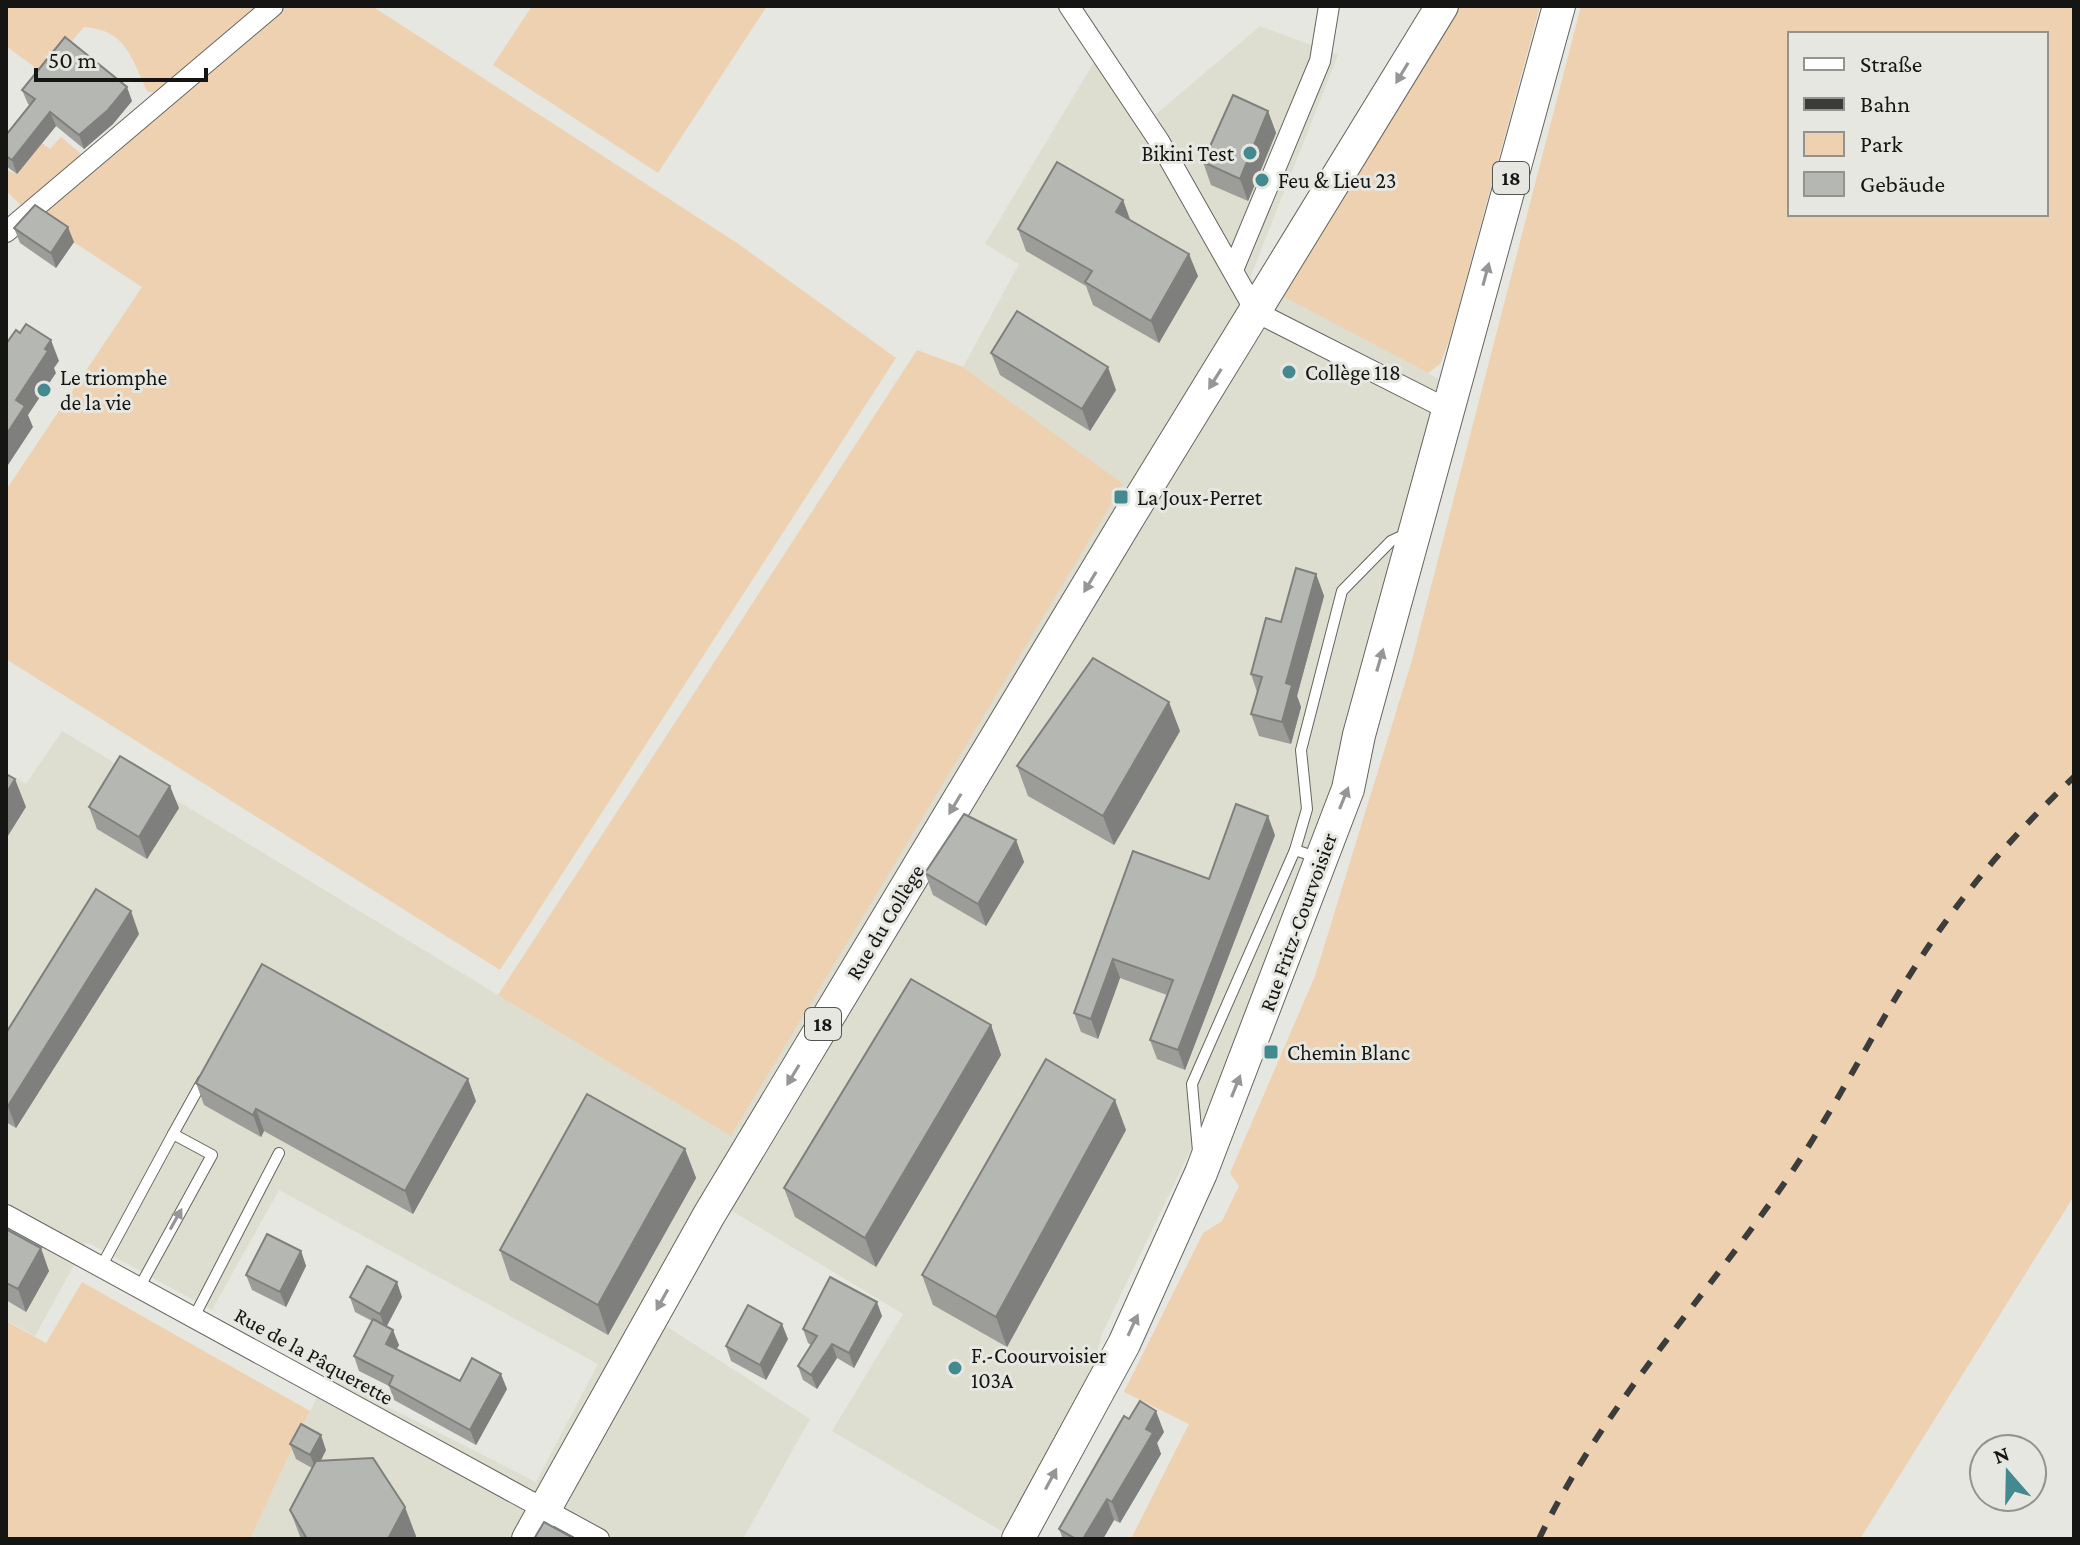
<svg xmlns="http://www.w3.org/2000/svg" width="2080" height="1545" font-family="'Crimson Pro',serif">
  <rect width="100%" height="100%" fill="#e7e7e1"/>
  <!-- built -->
  <polygon fill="#ddddd0" points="1260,26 1338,55 1250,278 1439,379 1433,420 1324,823 1205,1120 1102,1334 1091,1377 1008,1535 832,1431 903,1314 729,1209 666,1326 810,1419 743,1539 250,1539 327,1376 536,1482 598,1364 279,1190 212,1310 87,1242 35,1336 6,1320 6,772 26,784 62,731 731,1136 1122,484 963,367 1019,264 985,244 1105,44 1155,115"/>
  <!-- green -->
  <g fill="#edd1b1" fill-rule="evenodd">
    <path d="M6 6H262L160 94 147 91C131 57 126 30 84 27L44 74 6 46Z"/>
    <polygon points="288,6 372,6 737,243 896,358 500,970 6,659 6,490 142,287 37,218"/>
    <polygon points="532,6 767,6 658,173 493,65"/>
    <polygon points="1457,6 1540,6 1450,338 1440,364 1428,373 1281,295"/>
    <path d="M1581 6H2074V1196L1860 1539H1131L1189 1424 1124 1392 1203 1233 1222 1221 1239 1186 1230 1173 1315 976 1412 660ZM1790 34H2046V214H1790Z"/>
    <polygon points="61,137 86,158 25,209 6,191 6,170 17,174 42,143 50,149"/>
    <polygon points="917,350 963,367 1123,484 731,1136 498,995"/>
    <polygon points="82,1282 310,1411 250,1539 6,1539 6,1321 46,1343"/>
  </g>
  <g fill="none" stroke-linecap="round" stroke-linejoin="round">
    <!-- lane casing -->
    <g stroke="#656560" stroke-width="12">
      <g id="lane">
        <polyline points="1295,850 1307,809 1301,750 1342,591 1391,541 1406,534"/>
        <polyline points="173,1134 203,1080"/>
        <polyline points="1198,1151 1192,1084 1295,850 1319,858"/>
        <polyline points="101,1267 173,1134 212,1155 139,1288"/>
        <polyline points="194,1317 279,1153"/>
      </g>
    </g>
    <!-- street casing -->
    <g stroke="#656560" stroke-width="22">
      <g id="street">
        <polyline points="1069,6 1159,141 1256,312 1449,410"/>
        <polyline points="6,232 273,6"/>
        <polyline points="1233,270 1320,61 1329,6"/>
        <polyline points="6,1215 599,1539"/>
      </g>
    </g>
    <!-- primary casing -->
    <g stroke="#656560" stroke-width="34">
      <g id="primary">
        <polyline points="528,1539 709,1215 1130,515 1442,6"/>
        <polyline points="1018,1539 1124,1344 1201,1173 1348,789 1359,735 1559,6"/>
      </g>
    </g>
    <!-- lane -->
    <use href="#lane" stroke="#fff" stroke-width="10"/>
    <!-- street -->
    <use href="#street" stroke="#fff" stroke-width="20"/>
    <!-- primary -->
    <use href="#primary" stroke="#fff" stroke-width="32"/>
    <!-- rail -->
    <path stroke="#3c3d3a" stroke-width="6" stroke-dasharray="14 14" stroke-linecap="butt" d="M1539 1539C1602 1408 1700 1304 1783 1185 1836 1109 1876 1024 1928 947 1970 884 2019 829 2074 777"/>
  </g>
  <!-- wall -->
  <g fill="#9c9d99">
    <polygon points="22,90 132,101 113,124 84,149 56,126 17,174 6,166 6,135 30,105 28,104"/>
    <polygon points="1268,111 1276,133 1248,201 1211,185 1203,162"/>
    <polygon points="1123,200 1130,219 1198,276 1159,343 1093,305 1086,286 1026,251 1018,229"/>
    <polygon points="14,228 74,242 56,268 20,243"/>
    <polygon points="991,353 1116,390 1090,431 1000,375"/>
    <polygon points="1316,574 1324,596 1297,696 1301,707 1291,744 1259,736 1251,714 1257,692 1251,674 1281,622"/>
    <polygon points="1180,731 1114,845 1028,796 1017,766"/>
    <polygon points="89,807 179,808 147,859 97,829"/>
    <polygon points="1275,835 1185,1070 1157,1059 1150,1040 1167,995 1120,978 1098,1039 1081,1032 1074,1013 1133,851 1209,879"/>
    <polygon points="1016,840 1024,862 986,926 933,895 925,873"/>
    <polygon points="139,934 16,1128 6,1122 6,1033"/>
    <polygon points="991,1025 1001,1055 876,1267 795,1217 784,1188"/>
    <polygon points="196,1083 476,1101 413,1214 264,1131 261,1137 204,1105"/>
    <polygon points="1126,1130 1007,1347 933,1305 922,1275"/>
    <polygon points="685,1149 696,1178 608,1335 510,1280 500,1250"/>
    <polygon points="6,1229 49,1271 26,1312 6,1300"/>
    <polygon points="301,1251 306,1266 286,1307 252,1290 246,1275"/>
    <polygon points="350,1297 402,1297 387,1326 399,1345 396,1349 460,1381 507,1389 476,1445 394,1400 389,1386 359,1371 354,1356 372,1321 355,1312"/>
    <polygon points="882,1316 854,1368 837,1358 817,1389 803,1380 798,1366 811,1345 808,1343 803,1329"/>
    <polygon points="788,1339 766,1380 731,1361 726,1346"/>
    <polygon points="1129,1419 1164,1432 1157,1443 1161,1454 1120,1523 1114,1520 1103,1539 1063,1539 1059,1529"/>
    <polygon points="290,1444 326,1450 321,1460 416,1536 415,1539 301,1539 290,1510 312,1468 296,1459"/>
  </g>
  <!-- shaded-wall -->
  <g fill="#7f807d">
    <polygon points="127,87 132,101 113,124 84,149 79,135"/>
    <polygon points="1268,111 1276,133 1248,201 1240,179"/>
    <polygon points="50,112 56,126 17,174 12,160"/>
    <polygon points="1123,200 1131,223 1116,212"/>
    <polygon points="68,227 74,242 56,268 51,253"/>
    <polygon points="1189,254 1198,276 1159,343 1151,321"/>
    <polygon points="51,340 59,361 54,368 56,373 28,415 33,427 6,468 6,435 16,400 45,349"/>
    <polygon points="1108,367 1116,390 1090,431 1082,409"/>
    <polygon points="1316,574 1324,596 1297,696 1301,707 1291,744 1282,722 1286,683"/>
    <polygon points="1169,702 1180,731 1114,845 1103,816"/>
    <polygon points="15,779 26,807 6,839 6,794"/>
    <polygon points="170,786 179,808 147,859 139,837"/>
    <polygon points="1268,816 1275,835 1185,1070 1178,1050"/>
    <polygon points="1016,840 1024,862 986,926 978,904"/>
    <polygon points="131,911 139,934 16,1128 8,1106"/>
    <polygon points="1113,959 1120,978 1098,1039 1091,1019"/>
    <polygon points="991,1025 1001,1055 876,1267 865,1238"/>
    <polygon points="468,1079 476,1101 413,1214 405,1191"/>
    <polygon points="1115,1100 1126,1130 1007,1347 996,1317"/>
    <polygon points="256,1109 264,1131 261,1137 253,1115"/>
    <polygon points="685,1149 696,1178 608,1335 598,1305"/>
    <polygon points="41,1248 49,1271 26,1312 18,1289"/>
    <polygon points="301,1251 306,1266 286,1307 280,1292"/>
    <polygon points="397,1282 402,1297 385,1329 380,1314"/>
    <polygon points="877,1302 882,1316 854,1368 849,1353"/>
    <polygon points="782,1324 788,1339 766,1380 760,1365"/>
    <polygon points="393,1330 399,1345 391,1359 386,1344"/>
    <polygon points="832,1344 837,1358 817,1389 811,1375"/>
    <polygon points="501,1374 507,1389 476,1445 470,1430"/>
    <polygon points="1156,1411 1164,1432 1157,1443 1161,1454 1120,1523 1112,1502 1146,1429"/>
    <polygon points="321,1435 326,1450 316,1470 310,1455"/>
    <polygon points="1107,1499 1114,1520 1103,1539 1083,1539"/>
    <polygon points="405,1507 416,1536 415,1539 388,1539"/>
  </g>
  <!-- building -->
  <g fill="#b5b7b2" stroke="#7f807d" stroke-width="2">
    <polygon points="65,37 127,87 108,110 79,135 50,112 12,160 6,156 6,135 35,99 22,90"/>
    <polygon points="1233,95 1268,111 1240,179 1203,162"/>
    <polygon points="1057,162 1123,200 1116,212 1189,254 1151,321 1085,282 1092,271 1018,229"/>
    <polygon points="35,205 68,227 51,253 14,228"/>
    <polygon points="1017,311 1108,367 1082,409 991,353"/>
    <polygon points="26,324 51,340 45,349 48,351 16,400 25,406 6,435 6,344 16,330 20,333"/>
    <polygon points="1296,568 1316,574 1286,683 1292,685 1282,722 1251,714 1262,677 1251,674 1266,618 1281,622"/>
    <polygon points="1093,658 1169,702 1103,816 1017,766"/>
    <polygon points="120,756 170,786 139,837 89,807"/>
    <polygon points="6,774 15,779 6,794"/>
    <polygon points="1236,804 1268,816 1178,1050 1150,1040 1173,980 1113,959 1091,1019 1074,1013 1133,851 1209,879"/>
    <polygon points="964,814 1016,840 978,904 925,873"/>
    <polygon points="96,889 131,911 8,1106 6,1104 6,1033"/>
    <polygon points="262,964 468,1079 405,1191 256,1109 253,1115 196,1083"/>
    <polygon points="911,979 991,1025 865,1238 784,1188"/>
    <polygon points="1046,1059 1115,1100 996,1317 922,1275"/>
    <polygon points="587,1094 685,1149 598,1305 500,1250"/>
    <polygon points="6,1229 41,1248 18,1289 6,1283"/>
    <polygon points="267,1234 301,1251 280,1292 246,1275"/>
    <polygon points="367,1266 397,1282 380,1314 350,1297"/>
    <polygon points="830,1277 877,1302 849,1353 832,1344 811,1375 798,1366 817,1336 803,1329"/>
    <polygon points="748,1305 782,1324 760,1365 726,1346"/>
    <polygon points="373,1319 393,1330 386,1344 460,1381 472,1358 501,1374 470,1430 389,1385 393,1376 354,1356"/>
    <polygon points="1140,1401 1156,1411 1146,1429 1153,1433 1112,1502 1107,1499 1083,1539 1076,1539 1059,1529 1124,1416 1129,1419"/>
    <polygon points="301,1424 321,1435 310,1455 290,1444"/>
    <polygon points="373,1458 405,1507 388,1539 307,1539 290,1510 316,1461"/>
    <polygon points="544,1522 575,1539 534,1539"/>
  </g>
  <!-- one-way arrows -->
  <defs><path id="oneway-solid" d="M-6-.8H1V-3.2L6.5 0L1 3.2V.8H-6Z" transform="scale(2)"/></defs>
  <g fill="#969695">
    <use href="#oneway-solid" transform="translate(1402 73) rotate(121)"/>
    <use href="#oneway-solid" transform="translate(1486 274) rotate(-75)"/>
    <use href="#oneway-solid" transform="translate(1215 379) rotate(122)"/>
    <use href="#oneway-solid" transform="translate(1090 582) rotate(121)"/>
    <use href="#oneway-solid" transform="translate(1380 660) rotate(-74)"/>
    <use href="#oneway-solid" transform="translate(1344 798) rotate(-68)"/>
    <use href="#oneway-solid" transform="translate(955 804) rotate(121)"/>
    <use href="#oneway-solid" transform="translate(793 1075) rotate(121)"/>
    <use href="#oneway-solid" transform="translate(1236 1086) rotate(-68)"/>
    <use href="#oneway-solid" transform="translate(176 1219) rotate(-61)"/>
    <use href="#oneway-solid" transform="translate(662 1300) rotate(119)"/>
    <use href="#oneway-solid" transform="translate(1133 1325) rotate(-65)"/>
    <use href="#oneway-solid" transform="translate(1051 1479) rotate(-62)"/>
  </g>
  <!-- markers -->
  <g fill="#428a8f" stroke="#e7e7e1" stroke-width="3">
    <circle cx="1250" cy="153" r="8"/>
    <circle cx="1262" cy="180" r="8"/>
    <circle cx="1289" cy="372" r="8"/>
    <circle cx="44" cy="390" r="8"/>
    <rect x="1113" y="489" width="16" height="16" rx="4"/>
    <rect x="1263" y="1044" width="16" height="16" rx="4"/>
    <circle cx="955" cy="1368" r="8"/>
  </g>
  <g text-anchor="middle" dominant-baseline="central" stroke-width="6" stroke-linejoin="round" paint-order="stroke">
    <!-- shield labels -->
    <g fill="#e7e7e1" stroke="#545552" stroke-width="2">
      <rect x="1493" y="162" width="36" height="32" rx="6"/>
      <rect x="805" y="1008" width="36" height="32" rx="6"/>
    </g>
    <g font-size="20" font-weight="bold" fill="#151614">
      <text x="1511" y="178">18</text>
      <text x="823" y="1024">18</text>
    </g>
    <!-- poi labels -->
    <g font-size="22" fill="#151614" stroke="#e7e7e1" text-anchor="start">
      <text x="1234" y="153" text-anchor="end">Bikini Test</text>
      <text x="1278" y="180">Feu &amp; Lieu 23</text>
      <text x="1305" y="372">Collège 118</text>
      <text x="60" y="377">Le triomphe<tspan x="60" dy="25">de la vie</tspan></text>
      <text x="1137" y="497">La Joux-Perret</text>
      <text x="1287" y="1052">Chemin Blanc</text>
      <text x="971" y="1355">F.-Coourvoisier<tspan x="971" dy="25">103A</tspan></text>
    </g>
    <!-- street labels -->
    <g font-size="22" fill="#151614" stroke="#e7e7e1">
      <text transform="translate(885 922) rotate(-59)">Rue du Collège</text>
      <text transform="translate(1298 922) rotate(-70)">Rue Fritz-Courvoisier</text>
      <text transform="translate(314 1356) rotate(29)">Rue de la Pâquerette</text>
    </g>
  </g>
  <!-- border -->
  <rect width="2080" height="1545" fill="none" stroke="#151614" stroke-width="16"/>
  <!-- legend -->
  <rect x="1788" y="32" width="260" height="184" fill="#e7e7e1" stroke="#93938f" stroke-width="2"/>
  <rect x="1804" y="58" width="40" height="12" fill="#ffffff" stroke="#93938f" stroke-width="2"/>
  <text x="1860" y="72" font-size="24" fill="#151614">Straße</text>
  <rect x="1804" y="98" width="40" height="12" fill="#3c3d3a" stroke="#93938f" stroke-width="2"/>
  <text x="1860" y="112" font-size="24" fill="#151614">Bahn</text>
  <rect x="1804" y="132" width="40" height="24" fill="#edd1b1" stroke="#93938f" stroke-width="2"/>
  <text x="1860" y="152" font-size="24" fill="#151614">Park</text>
  <rect x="1804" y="172" width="40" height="24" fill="#b5b7b2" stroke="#93938f" stroke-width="2"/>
  <text x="1860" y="192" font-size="24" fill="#151614">Gebäude</text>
  <!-- north arrow -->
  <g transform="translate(2008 1473) rotate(340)"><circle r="38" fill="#e7e7e1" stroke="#93938f" stroke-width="2"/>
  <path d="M0-6L14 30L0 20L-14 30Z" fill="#428a8f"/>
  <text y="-12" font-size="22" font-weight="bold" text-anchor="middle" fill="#151614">N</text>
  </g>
  <!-- scale -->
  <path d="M36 68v12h170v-12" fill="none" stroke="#151614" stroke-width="4"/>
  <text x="48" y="68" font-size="24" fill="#151614" stroke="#e7e7e1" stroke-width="6" paint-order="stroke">50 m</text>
</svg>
